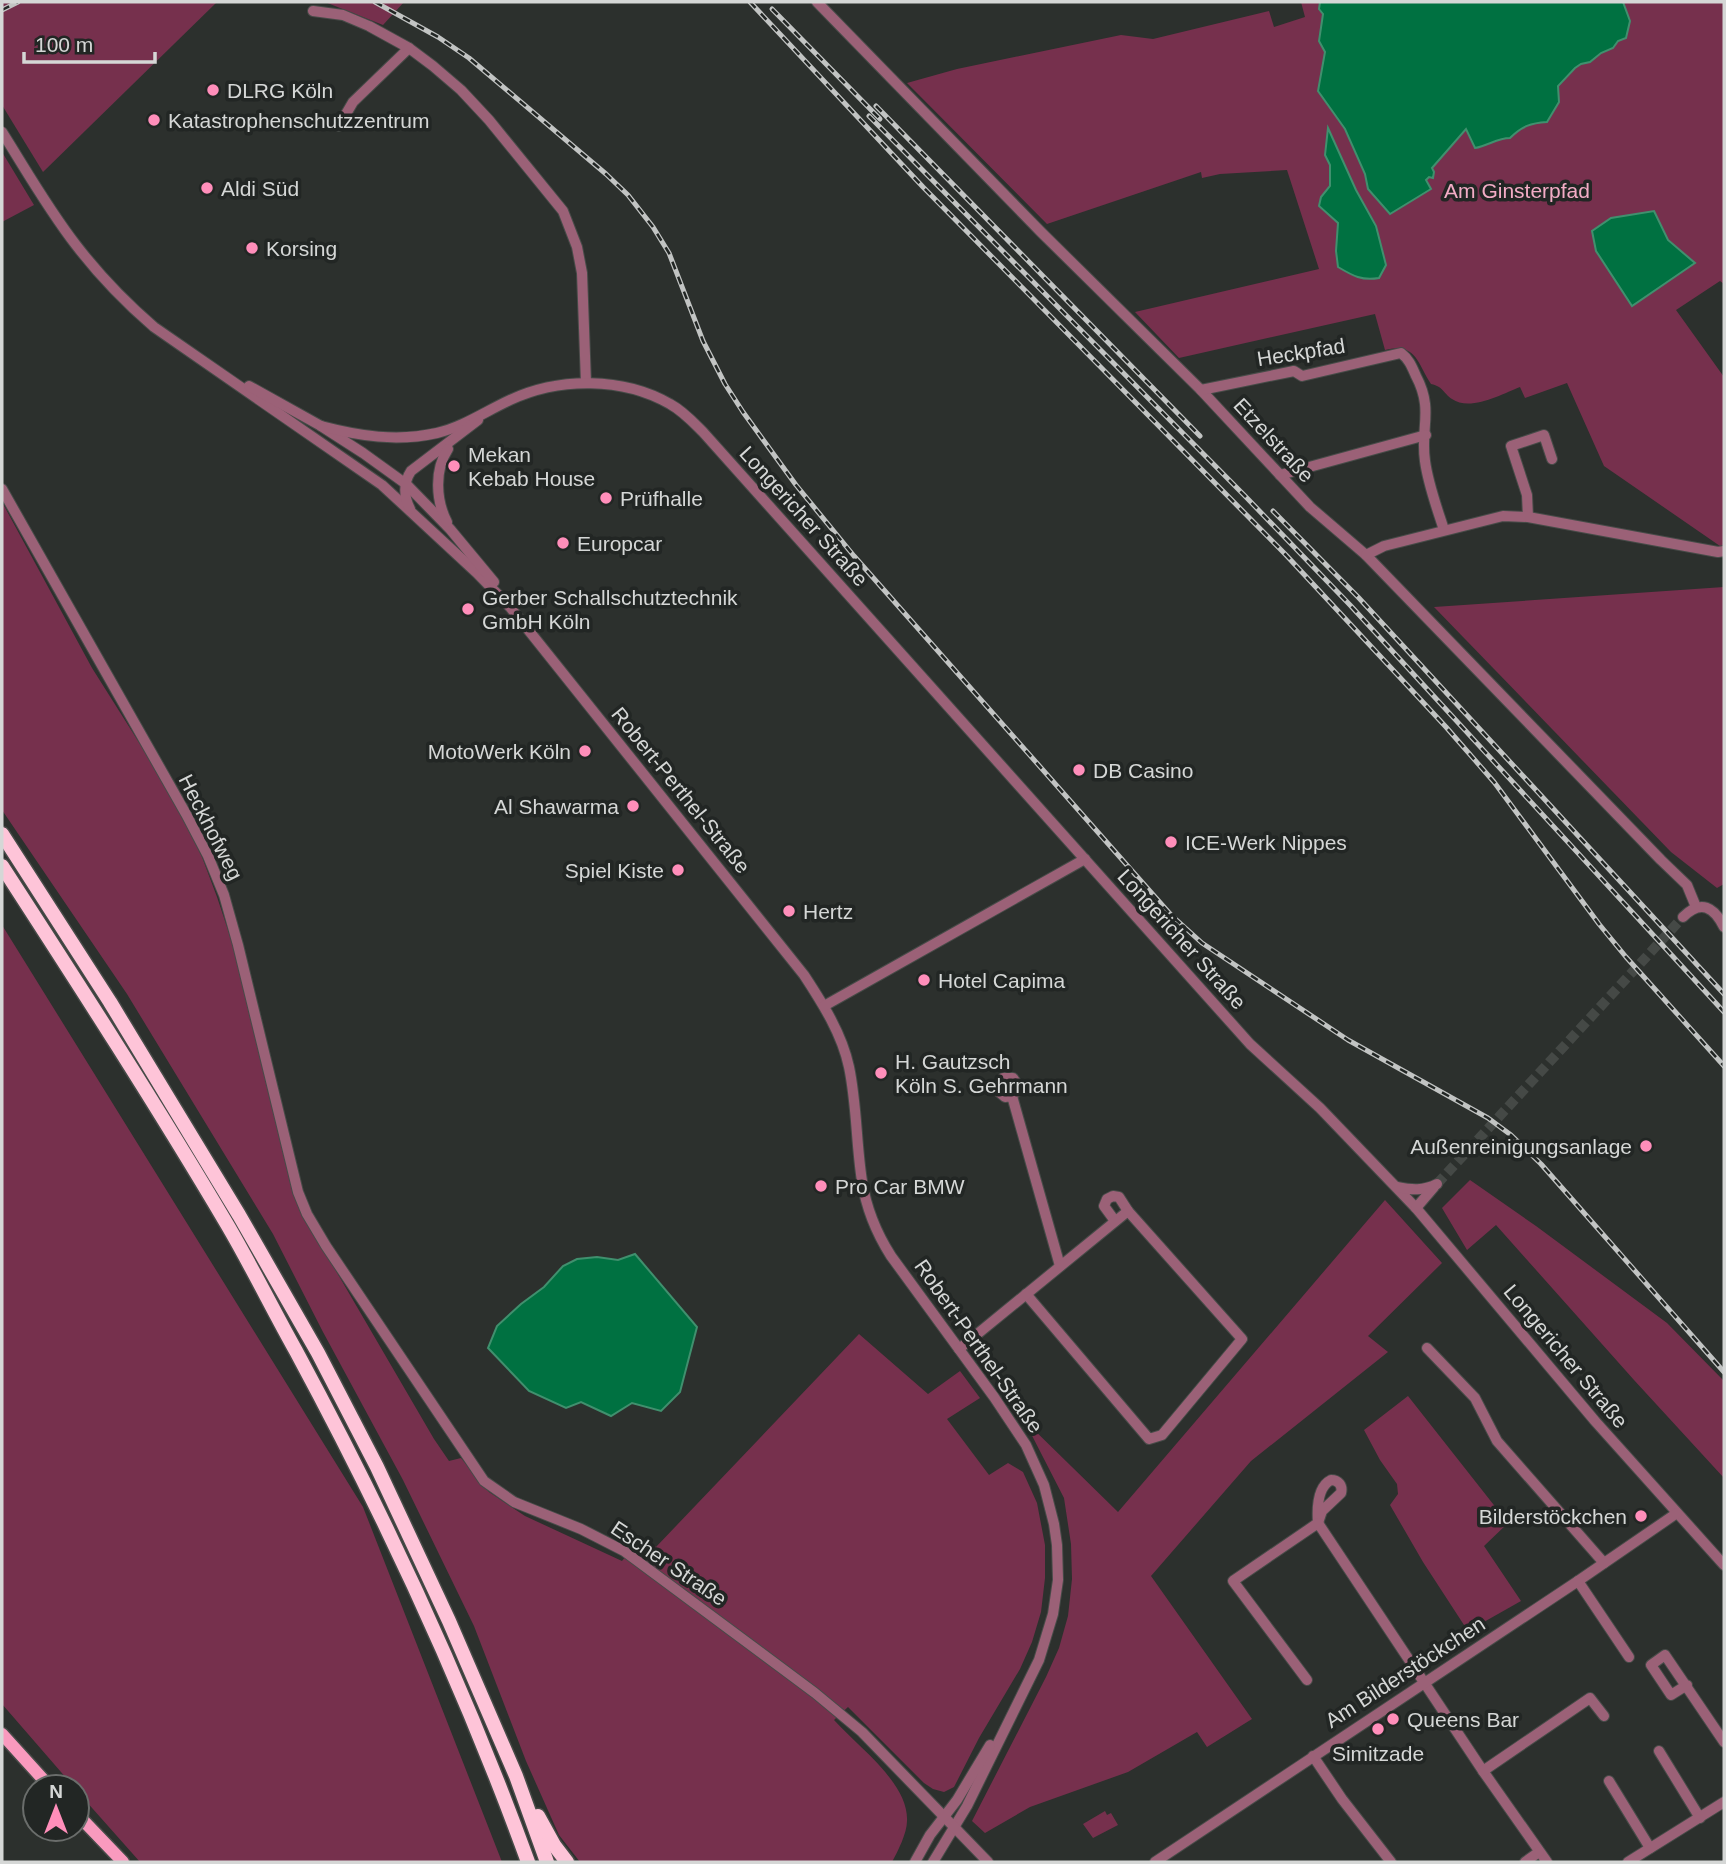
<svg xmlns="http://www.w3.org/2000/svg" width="1726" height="1864" font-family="Arial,sans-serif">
  <rect width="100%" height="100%" fill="#2c302d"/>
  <!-- green -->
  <g fill="#76304d">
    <polygon points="2,2 217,2 43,172 2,105"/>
    <polygon points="325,2 404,2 383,25"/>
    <path d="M1301 2H1724V284L1720 281 1676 310 1724 377V546H1720L1604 466 1567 383 1525 398 1520 387C1502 394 1470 412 1452 399 1443 393 1444 387 1431 384 1417 363 1417 343 1385 350L1375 314 1179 358 1135 312 1319 269 1287 170 1220 174 1202 178 1201 172 1047 224 907 83 957 69 1121 35 1153 39 1269 11 1274 27 1305 17Z"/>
    <polygon points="2,152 34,205 2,222"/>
    <path d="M2 502 92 668 145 752 181 814 202 857 217 897 233 945 294 1193 304 1216 434 1439 449 1461 461 1458 489 1492 525 1516 622 1561 641 1537 656 1547 859 1334 928 1394 960 1371 980 1398 947 1419 989 1475 1008 1463 1023 1472 1037 1503 1045 1545V1578L1041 1612 1032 1642 1020 1669 979 1738 954 1787 944 1792 933 1789 924 1783 848 1707 834 1720C857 1746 909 1783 907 1821 907 1833 898 1851 892 1862H580L559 1835 526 1761 474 1626 403 1480 323 1332 273 1234 127 994 2 810Z"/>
    <polygon points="1724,587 1724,884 1717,888 1671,852 1434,607"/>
    <polygon points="2,925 363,1507 502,1862 140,1862 77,1791 77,1787 74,1787 2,1704"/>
    <polygon points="1470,1180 1536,1226 1667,1323 1724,1381 1724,1478 1634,1380 1496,1225 1467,1250 1442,1208"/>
    <polygon points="1385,1200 1442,1263 1368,1336 1388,1352 1251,1461 1151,1576 1252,1719 1207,1747 1197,1732 1128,1772 1030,1807 985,1833 972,1821 1046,1677 1059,1648 1068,1616 1072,1579 1071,1544 1064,1498 1024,1420 1118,1512"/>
    <polygon points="1408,1396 1508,1523 1484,1546 1521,1601 1475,1627 1464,1625 1423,1562 1390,1505 1398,1494 1397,1484 1380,1460 1364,1430"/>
    <polygon points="1105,1811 1107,1815 1111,1813 1118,1825 1093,1838 1083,1824"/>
  </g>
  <!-- water -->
  <g fill="#007141" stroke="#40906e" stroke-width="2">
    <path d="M1320 2H1623L1630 21 1626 38 1618 41 1613 48 1601 53 1590 62 1581 64 1575 68 1558 86 1559 102 1547 122C1531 123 1522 126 1510 138 1497 138 1488 146 1475 148L1466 129 1432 168 1434 172 1433 178 1429 177 1426 180 1431 189 1390 214 1368 189 1365 174 1345 129 1318 91 1325 52 1319 41 1323 14 1319 9Z"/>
    <path d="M1328 128 1356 190 1376 226 1386 265 1379 278C1362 281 1353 276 1338 267L1336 251 1338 223 1319 206 1321 197 1330 186V165L1325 155Z"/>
    <polygon points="1654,211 1668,240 1695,263 1632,306 1596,251 1592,231 1611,218"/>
    <polygon points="635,1254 697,1327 680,1392 661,1411 632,1403 611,1416 581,1402 566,1408 529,1391 488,1348 497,1326 521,1304 544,1287 563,1266 577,1259 597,1257 618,1260"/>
  </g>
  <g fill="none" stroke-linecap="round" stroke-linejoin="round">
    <!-- minor-tunnel -->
    <polyline stroke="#454946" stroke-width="10" stroke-dasharray="10 5" stroke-linecap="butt" points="1437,1184 1683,917"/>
    <!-- minor casing -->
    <g stroke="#474b48" stroke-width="12">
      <g id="minor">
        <polyline points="817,2 1041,232 1201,390 1310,507 1366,555 1661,860 1687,885 1696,907"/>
        <polyline points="313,11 343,15 369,26 409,48 433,66 461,90 489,120 563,211 577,247 582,273 586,383"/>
        <polyline points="339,126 353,102 409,48"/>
        <path d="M2 132C26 170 48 209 76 245 99 275 125 302 154 327L382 485 477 573 510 607 804 975C823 1004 842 1034 849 1067 857 1105 856 1143 862 1181 866 1207 877 1234 891 1256L994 1397 1026 1445 1044 1485 1054 1524 1057 1545 1058 1580 1053 1614 1039 1660 967 1806 933 1862"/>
        <polyline points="249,386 321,426 363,453 406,484 450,529 494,582"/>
        <path d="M1201 390 1294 371 1302 376 1401 353C1409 359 1412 367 1416 376 1434 410 1420 428 1425 461 1428 484 1437 508 1444 530"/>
        <path d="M321 426C359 436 397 442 437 433 463 427 486 411 510 400 559 377 623 377 670 404 683 411 693 422 703 432L1250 1044 1320 1108 1416 1208 1595 1421 1724 1565"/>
        <polyline points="1280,475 1426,435"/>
        <polyline points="2,489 186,814 208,856 224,895 238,945 298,1192 307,1214 326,1246 484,1481 514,1502 581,1529 624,1551 815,1693 862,1732 988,1862"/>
        <path d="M410 509C404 497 403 483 411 471L478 420"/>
        <polyline points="1528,517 1527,495 1511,446 1544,435 1552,459"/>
        <path d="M447 522C436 501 434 470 448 449"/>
        <polyline points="1366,555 1384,546 1503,516 1528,517 1718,552 1724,551"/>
        <path d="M1683 917C1701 899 1714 907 1724 927"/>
        <polyline points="824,1006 1085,859"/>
        <polyline points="1012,1096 1005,1097 999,1092 998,1085 1003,1078 1013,1078 1017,1084 1017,1091 1012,1096 1060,1266"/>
        <path d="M1397 1187C1412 1190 1423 1191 1437 1184"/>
        <polyline points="1416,1208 1434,1187"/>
        <polyline points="1026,1294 1149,1439 1162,1435 1242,1339 1128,1211 1119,1197 1113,1196 1107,1199 1104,1206 1115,1221"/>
        <polyline points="1427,1348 1475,1398 1497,1441 1604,1563"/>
        <polyline points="959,1349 1128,1211"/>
        <path d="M1331 1480C1338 1480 1343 1485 1341 1493L1322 1511 1318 1523C1317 1509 1317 1487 1331 1480Z"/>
        <polyline points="1578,1581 1629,1657"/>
        <polyline points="1307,1680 1233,1581 1318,1523 1483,1771 1547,1862"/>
        <polyline points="1687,1685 1671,1695 1651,1665 1665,1655 1724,1742"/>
        <polyline points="1659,1751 1700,1818"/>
        <polyline points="1313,1756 1342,1799 1391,1862"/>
        <polyline points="1483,1771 1590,1698 1604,1716"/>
        <polyline points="1609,1781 1650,1848"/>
        <polyline points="915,1862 930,1835 957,1800 990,1745"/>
        <polyline points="1155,1862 1578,1581 1677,1513"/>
        <polyline points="1525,1862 1539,1852"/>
        <polyline points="1628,1862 1724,1802"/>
      </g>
    </g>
    <!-- major casing -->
    <g stroke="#474b48" stroke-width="15">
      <g id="major">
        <polyline points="2,1734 50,1787"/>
        <polyline points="77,1814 123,1862"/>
      </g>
    </g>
    <!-- highway casing -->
    <g stroke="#474b48" stroke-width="17">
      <g id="highway">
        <polyline points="2,834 110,1002 239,1215 318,1353 377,1467 449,1621 516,1776 547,1862"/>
        <path d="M2 866C79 985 156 1104 228 1226 252 1267 273 1310 296 1351 385 1516 464 1686 528 1862"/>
        <polyline points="538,1816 554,1845 567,1862"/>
      </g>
    </g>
    <!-- minor -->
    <use href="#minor" stroke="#9b6177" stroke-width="10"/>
    <!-- major -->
    <use href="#major" stroke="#f99abe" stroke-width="12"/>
    <!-- highway -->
    <use href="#highway" stroke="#fec4d8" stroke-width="14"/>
    <!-- rail casing -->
    <g stroke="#c2c4c3" stroke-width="5">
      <g id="rail">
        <polyline points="375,2 438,37 469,58 606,174 628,195 653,227 669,253 703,341 725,384 743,412 796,485 854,556 1171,915 1202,943 1348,1040 1488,1118 1511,1135 1541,1164 1724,1372"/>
        <polyline points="750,2 923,187 1286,555 1446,727 1494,782 1599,924 1626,957 1724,1066"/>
        <polyline points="772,9 880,119"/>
        <polyline points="2,10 18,2"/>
        <polyline points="876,106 1200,436"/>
        <polyline points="869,116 1245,496 1350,605 1724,1012"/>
        <polyline points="1273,511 1358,597 1724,994"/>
      </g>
    </g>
    <!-- rail -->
    <use href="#rail" stroke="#222624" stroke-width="2.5" stroke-dasharray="8" stroke-linecap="butt"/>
  </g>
  <!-- markers -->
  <g fill="#ff8eba" stroke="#222624" stroke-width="2.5">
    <circle cx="213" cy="90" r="7"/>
    <circle cx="154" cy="120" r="7"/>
    <circle cx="207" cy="188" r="7"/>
    <circle cx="252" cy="248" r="7"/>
    <circle cx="454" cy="466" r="7"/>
    <circle cx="606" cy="498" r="7"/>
    <circle cx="563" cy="543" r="7"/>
    <circle cx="468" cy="609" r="7"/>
    <circle cx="585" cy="751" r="7"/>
    <circle cx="1079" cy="770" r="7"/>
    <circle cx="633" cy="806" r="7"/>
    <circle cx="1171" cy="842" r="7"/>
    <circle cx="678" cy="870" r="7"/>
    <circle cx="789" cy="911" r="7"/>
    <circle cx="924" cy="980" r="7"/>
    <circle cx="881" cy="1073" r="7"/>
    <circle cx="1646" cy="1146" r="7"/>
    <circle cx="821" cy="1186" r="7"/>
    <circle cx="1641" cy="1516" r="7"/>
    <circle cx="1393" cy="1719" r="7"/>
    <circle cx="1378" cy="1729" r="7"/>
  </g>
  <g text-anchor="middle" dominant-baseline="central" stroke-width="7" stroke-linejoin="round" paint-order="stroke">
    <!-- poi labels -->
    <g font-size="21" fill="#d5d7d6" stroke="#222624" text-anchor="start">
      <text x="227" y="90">DLRG Köln</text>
      <text x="168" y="120">Katastrophenschutzzentrum</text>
      <text x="221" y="188">Aldi Süd</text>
      <text x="266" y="248">Korsing</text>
      <text x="468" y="454">Mekan<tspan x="468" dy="24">Kebab House</tspan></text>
      <text x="620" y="498">Prüfhalle</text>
      <text x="577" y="543">Europcar</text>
      <text x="482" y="597">Gerber Schallschutztechnik<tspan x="482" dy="24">GmbH Köln</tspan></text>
      <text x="571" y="751" text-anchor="end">MotoWerk Köln</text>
      <text x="1093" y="770">DB Casino</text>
      <text x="619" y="806" text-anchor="end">Al Shawarma</text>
      <text x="1185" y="842">ICE-Werk Nippes</text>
      <text x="664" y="870" text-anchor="end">Spiel Kiste</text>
      <text x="803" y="911">Hertz</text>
      <text x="938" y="980">Hotel Capima</text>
      <text x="895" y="1061">H. Gautzsch<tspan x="895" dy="24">Köln S. Gehrmann</tspan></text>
      <text x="1632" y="1146" text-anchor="end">Außenreinigungsanlage</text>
      <text x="835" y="1186">Pro Car BMW</text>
      <text x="1627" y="1516" text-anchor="end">Bilderstöckchen</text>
      <text x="1407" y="1719">Queens Bar</text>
      <text x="1378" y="1753" text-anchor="middle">Simitzade</text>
    </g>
    <!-- park labels -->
    <g font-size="21" fill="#f3acc6" stroke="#222624">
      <text x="1517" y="190">Am Ginsterpfad</text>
    </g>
    <!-- street labels -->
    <g font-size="21" fill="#d5d7d6" stroke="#222624">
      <text transform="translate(1301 352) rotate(-9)">Heckpfad</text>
      <text transform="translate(1274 440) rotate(47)">Etzelstraße</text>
      <text transform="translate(804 516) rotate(48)">Longericher Straße</text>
      <text transform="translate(681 790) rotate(51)">Robert-Perthel-Straße</text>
      <text transform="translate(211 827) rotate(63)">Heckhofweg</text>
      <text transform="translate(1182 939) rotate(48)">Longericher Straße</text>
      <text transform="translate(979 1346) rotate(55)">Robert-Perthel-Straße</text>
      <text transform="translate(1566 1356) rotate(50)">Longericher Straße</text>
      <text transform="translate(669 1563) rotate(34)">Escher Straße</text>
      <text transform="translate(1405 1672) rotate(-33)">Am Bilderstöckchen</text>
    </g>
  </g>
  <!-- border -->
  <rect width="1726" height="1864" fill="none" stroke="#d5d7d6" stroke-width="7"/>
  <!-- north arrow -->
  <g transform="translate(56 1808)"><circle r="33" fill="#222624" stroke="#6a6d6b" stroke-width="2"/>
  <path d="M0-5L12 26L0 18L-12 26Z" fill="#ff8eba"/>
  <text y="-10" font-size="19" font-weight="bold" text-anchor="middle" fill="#d5d7d6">N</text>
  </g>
  <!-- scale -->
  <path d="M24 52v10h131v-10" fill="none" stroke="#d5d7d6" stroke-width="3.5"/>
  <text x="35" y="52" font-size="21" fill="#d5d7d6" stroke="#222624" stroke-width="5" paint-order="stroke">100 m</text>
</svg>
